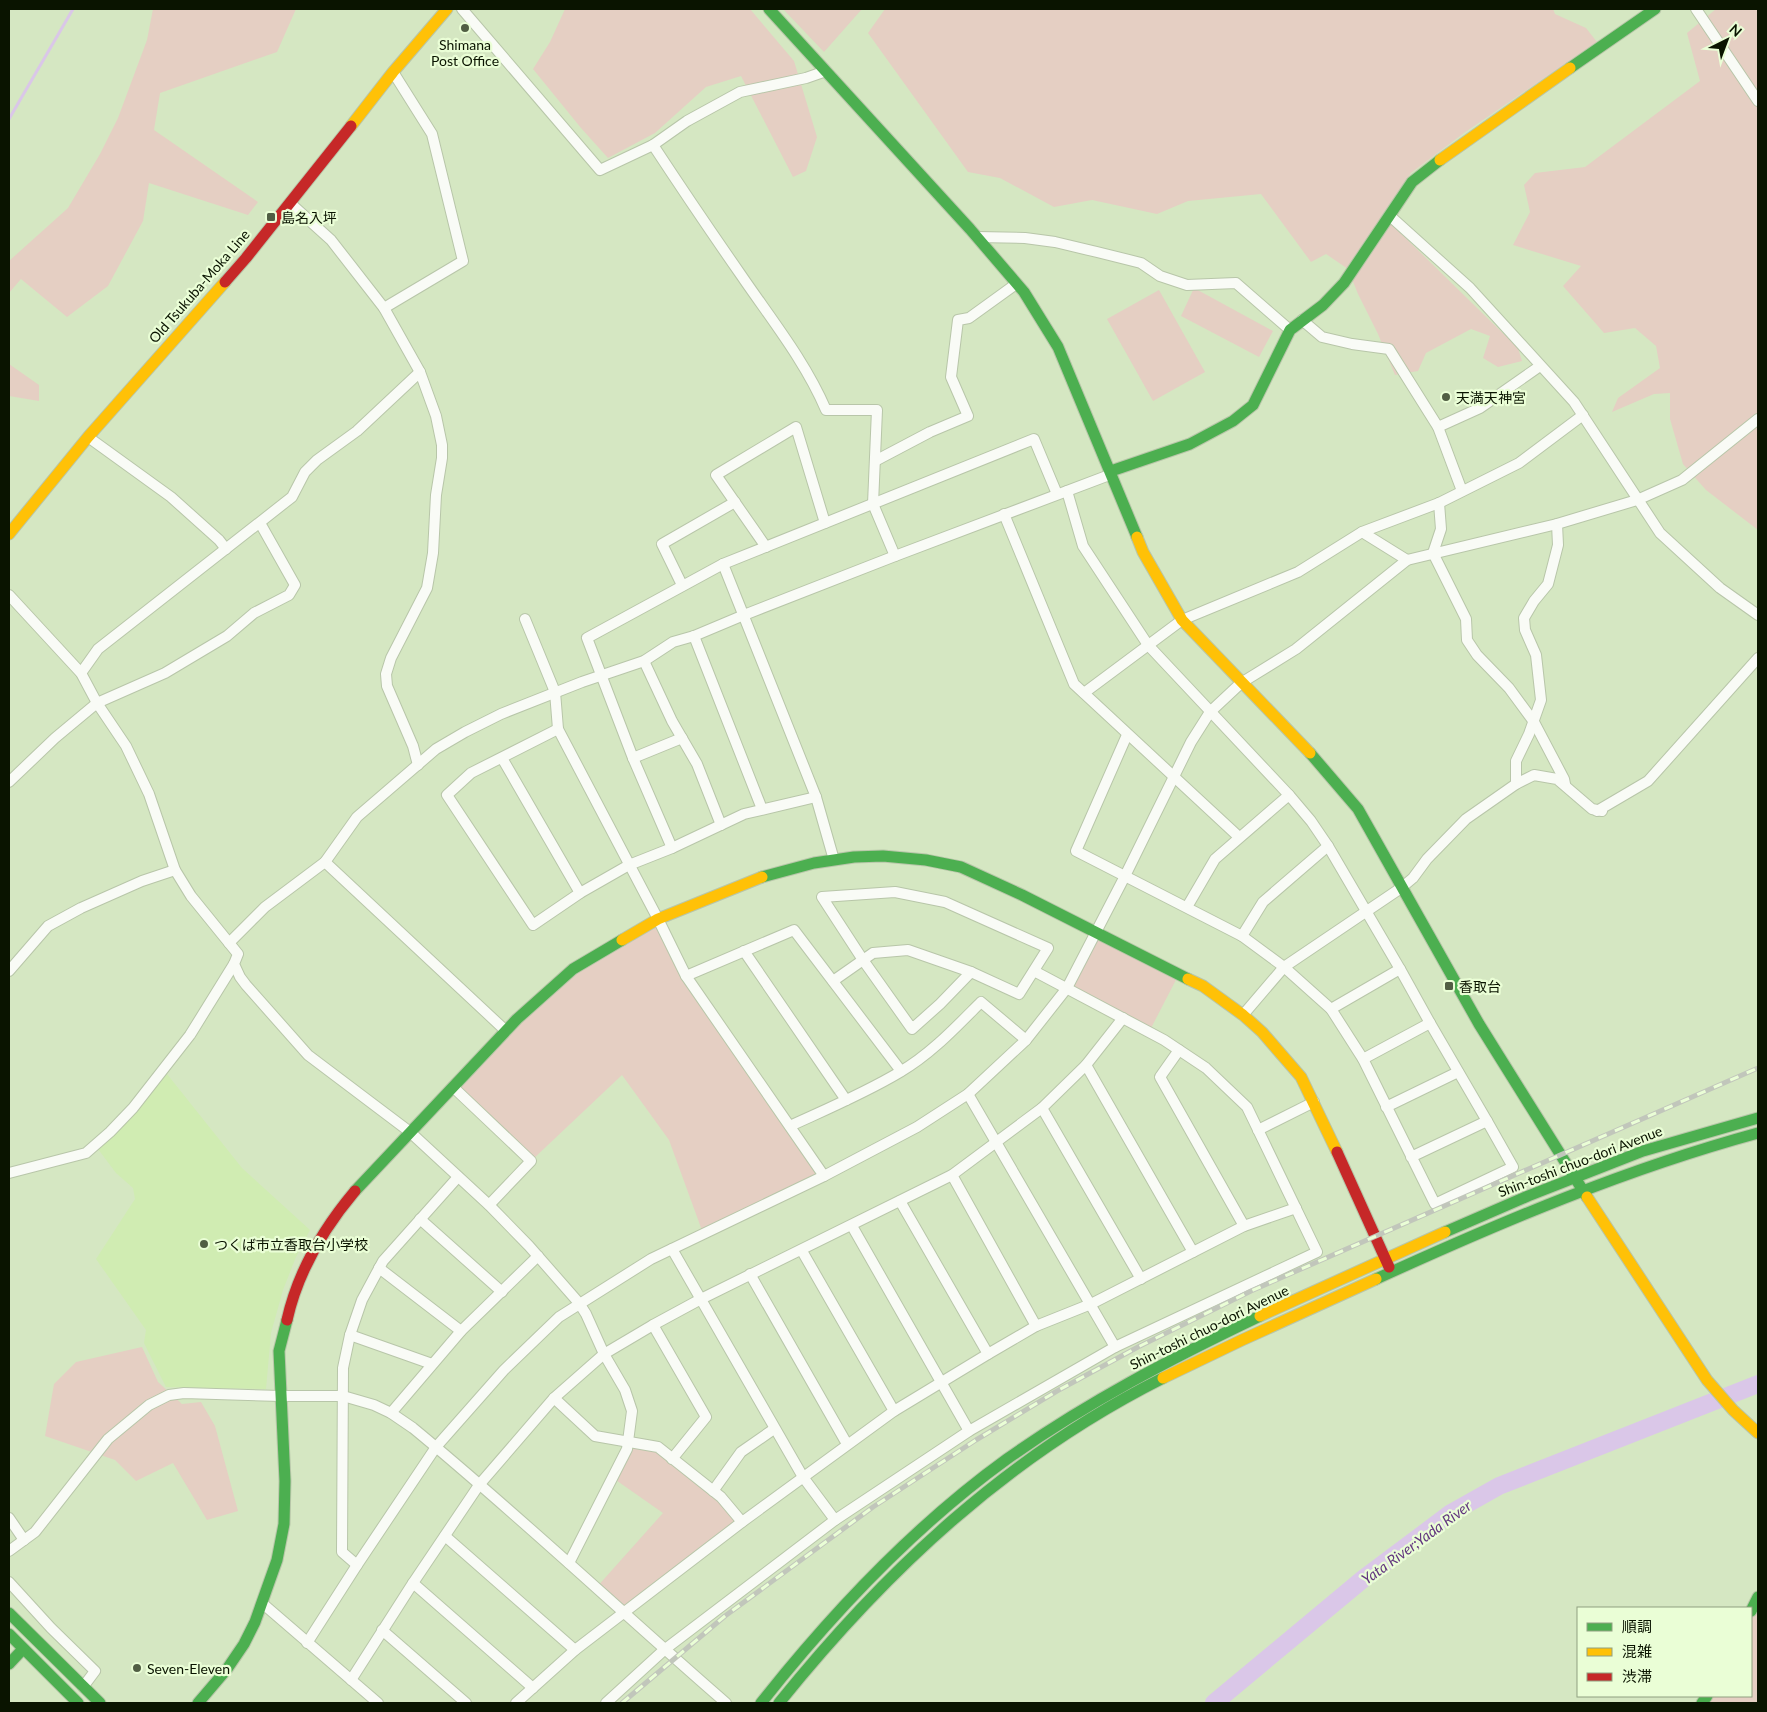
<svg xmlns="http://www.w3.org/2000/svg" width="1767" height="1712" font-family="Lato,'Noto Sans JP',sans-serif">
  <rect width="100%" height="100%" fill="#d5e7c2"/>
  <!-- built -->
  <polygon fill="#d0ecb2" points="167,1074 242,1168 310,1230 296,1257 283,1290 271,1333 266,1389 166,1387 144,1343 146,1330 96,1259 135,1199 133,1188 116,1173 98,1149 125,1124"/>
  <!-- green -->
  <g fill="#e5cfc3">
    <polygon points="153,9 296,9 277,52 160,93 154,130 258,202 248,215 149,183 143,221 108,286 67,317 21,279 9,293 9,261 68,208 100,154 118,118 147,40"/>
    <polygon points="565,9 750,9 794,61 817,137 806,171 793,177 741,76 706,87 655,133 608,158 581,128 533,69 550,42"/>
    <polygon points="783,9 862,9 824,52"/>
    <polygon points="885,9 1553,9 1555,14 1586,28 1597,42 1464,133 1411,173 1382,215 1518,348 1522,361 1498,367 1483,358 1490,336 1471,329 1426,353 1418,371 1395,375 1378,334 1358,294 1348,269 1326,254 1311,262 1261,194 1188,201 1157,214 1092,200 1054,207 1000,178 968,172 868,33"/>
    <polygon points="1716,9 1758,9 1758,530 1706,490 1683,464 1670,419 1670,393 1654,394 1612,412 1618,398 1660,368 1656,346 1635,328 1604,333 1563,286 1581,266 1513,245 1530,212 1524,185 1535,173 1585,167 1700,81 1687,33"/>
    <polygon points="1194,288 1273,331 1259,357 1181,316"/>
    <polygon points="1159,290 1205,372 1153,401 1107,319"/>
    <polygon points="9,364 39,385 39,401 9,396"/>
    <polygon points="658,919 686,976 824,1176 704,1236 669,1140 622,1075 531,1161 453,1087 573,969"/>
    <polygon points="1095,931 1179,974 1149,1032 1067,988"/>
    <polygon points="142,1347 158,1382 182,1404 201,1402 215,1426 238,1511 207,1520 173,1463 136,1481 115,1460 45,1436 54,1384 76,1362"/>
    <polygon points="629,1441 658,1447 742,1522 624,1613 596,1588 663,1513 613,1478"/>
    <polygon points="1758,1601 1758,1703 1701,1703 1706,1696 1751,1696 1751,1614"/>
  </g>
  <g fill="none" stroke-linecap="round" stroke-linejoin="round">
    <!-- stream -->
    <polyline stroke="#dac7e8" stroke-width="3" points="9,119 73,9"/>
    <!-- river -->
    <polyline stroke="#dac7e8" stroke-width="18" points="1214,1703 1363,1579 1451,1513 1499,1486 1758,1384"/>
    <!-- street casing -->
    <g stroke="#b8c6a9" stroke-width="12">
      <g id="street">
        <polyline points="462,9 600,170 653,145 687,121 740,92 806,78 826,71"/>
        <polyline points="1696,9 1758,101"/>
        <path d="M653 145C682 189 711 232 741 275 771 319 805 361 826 410H877L873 504 895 556"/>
        <polyline points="290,203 331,240 384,308 420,372 436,416 442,445 442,458 436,495 433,553 427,588 391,658 386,674 387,686 413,746 418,765"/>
        <polyline points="1390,216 1470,288 1574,402 1660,533 1720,588 1758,615"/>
        <polyline points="977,237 1025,238 1055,242 1097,252 1141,263 1160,276 1187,285 1236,283 1290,330"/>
        <polyline points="384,308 463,261 432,134 393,72"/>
        <polyline points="1302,320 1322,337 1352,344 1389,349 1438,427 1462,491"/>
        <polyline points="1438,427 1480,408 1540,366"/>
        <polyline points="88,437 171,497 219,540 226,549"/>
        <polyline points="875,461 930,432 968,416 951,377 958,320 969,318 1016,284"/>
        <polyline points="1067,491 1083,546 1148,645 1289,795"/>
        <polyline points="1439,503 1441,529 1433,553 1466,619 1467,640 1477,655 1509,688 1534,722 1564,779 1565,784"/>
        <polyline points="1004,514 1074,684 1239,837"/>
        <polyline points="1362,532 1407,560"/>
        <polyline points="766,547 716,475 796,427 825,523"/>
        <polyline points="723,564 816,797 834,860"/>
        <polyline points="682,585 662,544 735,502"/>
        <polyline points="9,595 81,673 97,703 126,746 149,794 175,870 191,896 238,954 234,964 240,977 246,985 308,1055 410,1132 489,1205 529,1246 579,1303 586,1314 604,1354 625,1390 632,1411 627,1449 569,1563"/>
        <polyline points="525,619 555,692 558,729 658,919 686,976 824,1176"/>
        <polyline points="694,636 762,809"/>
        <polyline points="644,661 672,721 697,764 721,825"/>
        <polyline points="81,673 98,649 292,497 305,472 317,460 357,431 420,372"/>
        <polyline points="1084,693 1182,620 1298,572 1362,532 1439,503 1519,463 1583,415"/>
        <polyline points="558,729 471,773 447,795 533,925 580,893 629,865 672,848 744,814 816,797"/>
        <polyline points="1127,735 1076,851 1242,936 1284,967 1331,1009 1363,1059 1435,1204 1513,1167 1487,1121 1411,1157"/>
        <polyline points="502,758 580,893"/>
        <polyline points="633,758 682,738"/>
        <polyline points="9,782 55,738 97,703 165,673 227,636 254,613 289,595 295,585 260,523"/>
        <polyline points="1516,784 1516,761 1529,734 1541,700 1536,655 1525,630 1524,618 1534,601 1548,584 1558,545 1557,524"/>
        <polyline points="1597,811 1648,781 1758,658"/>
        <polyline points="672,848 633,758 587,638 723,564 1034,439 1057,494"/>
        <polyline points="325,862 506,1031"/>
        <polygon points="895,892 945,902 1048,948 1019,994 971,972 940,1004 912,1029 863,960 822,897"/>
        <polyline points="1187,907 1215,859 1289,795 1311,821 1328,846 1400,969 1430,1023 1363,1059"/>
        <polyline points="1242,936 1263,902 1328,846"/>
        <polyline points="229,943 265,907 325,862 357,817 436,749 465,732 501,714 582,682 644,661 673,642 694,636 744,615 895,556 1112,474"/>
        <polyline points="744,951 846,1100"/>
        <polyline points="9,971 48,926 81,908 142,881 175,870"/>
        <polyline points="686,976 794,930 901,1071"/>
        <polyline points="833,981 873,953 908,950 971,972"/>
        <polyline points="1331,1009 1400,969"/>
        <polyline points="1243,1015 1284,967 1401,888 1413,878 1427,859 1466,819 1516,784 1534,775 1557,779 1592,809 1602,811"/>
        <polyline points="1430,1023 1487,1121"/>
        <polyline points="1179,1050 1160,1077 1244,1226"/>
        <polyline points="1086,1065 1193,1252"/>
        <polyline points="453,1087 531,1161 489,1205"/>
        <polyline points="968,1094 1115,1347"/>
        <polyline points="1386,1107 1458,1072"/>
        <polyline points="1042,1108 1141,1279"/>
        <path d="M790 1126C827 1109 865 1093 900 1072 931 1054 956 1027 981 1002L1026 1040"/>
        <polyline points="1258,1130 1314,1102"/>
        <polyline points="9,1173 86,1153 110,1132 133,1108 190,1035 234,964"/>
        <polyline points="952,1175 1036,1326"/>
        <polyline points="900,1201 988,1354"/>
        <polyline points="420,1219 502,1292"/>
        <polyline points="852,1226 969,1431"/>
        <polyline points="672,1249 803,1477 835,1520"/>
        <polyline points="802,1251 894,1411"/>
        <polyline points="379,1268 461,1331"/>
        <polyline points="750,1274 847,1444"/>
        <polyline points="653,1325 706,1417 672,1459"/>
        <polyline points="350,1335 432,1364"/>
        <polyline points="554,1398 595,1436 658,1447 721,1497 742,1522"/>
        <polyline points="391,1413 461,1331 538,1256"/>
        <polyline points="713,1491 741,1452 774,1429"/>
        <polyline points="9,1518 24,1540"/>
        <polyline points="445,1536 575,1650"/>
        <path d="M9 1551 35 1532 108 1439 149 1405 169 1395 184 1393 280 1396H343L374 1405 391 1413 413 1428C520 1516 621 1612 726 1703"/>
        <polyline points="357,1565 342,1552 343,1368 350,1335 362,1300 383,1261 458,1177"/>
        <polyline points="9,1582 51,1628 95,1671 83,1687"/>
        <polyline points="413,1583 533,1688"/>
        <polyline points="262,1603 378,1703"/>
        <polyline points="382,1630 466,1703"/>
        <polyline points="307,1643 357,1565 436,1447 504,1370 559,1317 651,1259 824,1176 917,1127 968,1094 1026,1040 1067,988 1125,876 1191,742 1210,712 1241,683 1296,649 1407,560 1557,524 1637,500 1682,480 1758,419"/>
        <polyline points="351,1680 413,1583 479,1485 554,1398 604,1354 653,1325 701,1299 952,1175 1042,1108 1086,1065 1123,1018"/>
        <polyline points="516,1703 575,1650 742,1522 894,1411 988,1354 1036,1326 1091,1304 1244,1226 1296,1208"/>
        <polyline points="606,1703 664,1650 835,1520 969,1431 1115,1347 1317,1252 1247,1107 1206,1068 1164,1040 1034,971"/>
      </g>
    </g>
    <!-- fast casing -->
    <g stroke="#b8c6a9" stroke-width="13">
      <g id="fast">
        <polyline points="769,9 970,229 1024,292 1058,347 1137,537"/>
        <polyline points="1570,68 1655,9"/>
        <polyline points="1111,471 1190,444 1233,421 1253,405 1290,330 1323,305 1344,283 1412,182 1440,160"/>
        <polyline points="1310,753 1358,809 1479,1024 1587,1197"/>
        <polyline points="762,877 814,863 854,857 883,856 926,860 961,867 1022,895 1188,979"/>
        <polyline points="355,1191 517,1019 573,969 622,940"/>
        <polyline points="1445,1232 1528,1196 1643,1151 1758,1118"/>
        <path d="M1376 1279C1501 1222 1626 1169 1758 1133"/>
        <polyline points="1751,1611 1758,1597"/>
        <polyline points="9,1613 100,1703"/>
        <polyline points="9,1634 78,1703"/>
        <polyline points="9,1664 23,1649"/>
        <polyline points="198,1703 227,1669 244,1644 255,1622 277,1560 284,1524 285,1481 279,1351 287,1320"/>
        <path d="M761 1703C833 1612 913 1527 1007 1459 1086 1403 1172 1358 1260 1316"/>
        <path d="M779 1703C887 1569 1008 1456 1163 1378"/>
        <polyline points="1702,1703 1707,1696"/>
      </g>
    </g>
    <!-- slow casing -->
    <g stroke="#b8c6a9" stroke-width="13">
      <g id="slow">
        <polyline points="351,126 393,72 447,9"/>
        <polyline points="1440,160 1570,68"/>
        <polyline points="9,534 88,437 225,282"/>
        <polyline points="1137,537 1143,552 1182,620 1310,753"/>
        <polyline points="622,940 658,919 762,877"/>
        <polyline points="1188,979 1203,986 1243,1015 1262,1032 1301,1077 1337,1152"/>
        <polyline points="1587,1197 1707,1380 1733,1410 1758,1433"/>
        <polyline points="1260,1316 1445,1232"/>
        <polyline points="1163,1378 1242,1340 1376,1279"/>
      </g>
    </g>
    <!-- jam casing -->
    <g stroke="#b8c6a9" stroke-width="13">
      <g id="jam">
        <polyline points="225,282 246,258 351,126"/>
        <polyline points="1337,1152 1389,1267"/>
        <path d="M287 1320C298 1271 323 1229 355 1191"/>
      </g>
    </g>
    <!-- street -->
    <use href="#street" stroke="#f9fbf6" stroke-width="10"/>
    <!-- fast -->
    <use href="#fast" stroke="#4caf50" stroke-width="11"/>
    <!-- slow -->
    <use href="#slow" stroke="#ffc107" stroke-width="11"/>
    <!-- jam -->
    <use href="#jam" stroke="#c62828" stroke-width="11"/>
    <!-- rail casing -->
    <g stroke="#c1c6bb" stroke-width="5">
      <polyline id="rail" points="622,1703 725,1616 873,1507 976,1440 1057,1391 1138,1347 1251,1291 1758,1068"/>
    </g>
    <!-- rail -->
    <use href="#rail" stroke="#eafed6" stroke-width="3" stroke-dasharray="9" stroke-linecap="butt"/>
  </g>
  <!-- markers -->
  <g fill="#515e44" stroke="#eafed6" stroke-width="2">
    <circle cx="465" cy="28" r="5"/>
    <rect x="266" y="212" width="10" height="10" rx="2.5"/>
    <circle cx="1446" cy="397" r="5"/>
    <rect x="1444" y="981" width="10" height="10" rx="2.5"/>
    <circle cx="204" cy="1244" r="5"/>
    <circle cx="137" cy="1668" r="5"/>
  </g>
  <g text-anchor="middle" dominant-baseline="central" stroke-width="4.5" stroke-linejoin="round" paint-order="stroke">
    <!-- poi labels -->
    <g font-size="14" fill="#0a1400" stroke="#eafed6" text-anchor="start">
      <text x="465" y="44" text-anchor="middle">Shimana<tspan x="465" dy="16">Post Office</tspan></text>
      <text x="281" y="217">島名入坪</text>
      <text x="1456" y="397">天満天神宮</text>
      <text x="1459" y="986">香取台</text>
      <text x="214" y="1244">つくば市立香取台小学校</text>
      <text x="147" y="1668">Seven-Eleven</text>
    </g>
    <!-- street labels -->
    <g font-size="14" fill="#0a1400" stroke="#eafed6">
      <text transform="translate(199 286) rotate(-49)">Old Tsukuba-Moka Line</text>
      <text transform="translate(1580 1161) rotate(-21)">Shin-toshi chuo-dori Avenue</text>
      <text transform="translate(1209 1327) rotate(-26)">Shin-toshi chuo-dori Avenue</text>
    </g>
    <!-- water labels -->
    <g font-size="15" font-style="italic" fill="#61357e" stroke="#eafed6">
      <text transform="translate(1416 1542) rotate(-36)">Yata River;Yada River</text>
    </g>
  </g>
  <!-- border -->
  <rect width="1767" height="1712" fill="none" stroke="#0a1400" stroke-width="20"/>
  <!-- legend -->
  <rect x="1577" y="1607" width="175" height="90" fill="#eafed6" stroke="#90a080"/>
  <rect x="1587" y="1623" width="25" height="8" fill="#4caf50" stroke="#90a080"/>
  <text x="1622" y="1632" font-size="15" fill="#0a1400">順調</text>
  <rect x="1587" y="1648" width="25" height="8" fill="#ffc107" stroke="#90a080"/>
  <text x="1622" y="1657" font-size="15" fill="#0a1400">混雑</text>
  <rect x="1587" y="1673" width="25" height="8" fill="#c62828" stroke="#90a080"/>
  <text x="1622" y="1682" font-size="15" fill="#0a1400">渋滞</text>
  <!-- north arrow -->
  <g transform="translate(1727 40) rotate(42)" stroke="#eafed6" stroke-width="4" paint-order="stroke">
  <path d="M0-4L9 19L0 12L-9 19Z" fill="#0a1400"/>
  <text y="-8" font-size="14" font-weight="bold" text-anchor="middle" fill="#0a1400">N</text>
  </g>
</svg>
